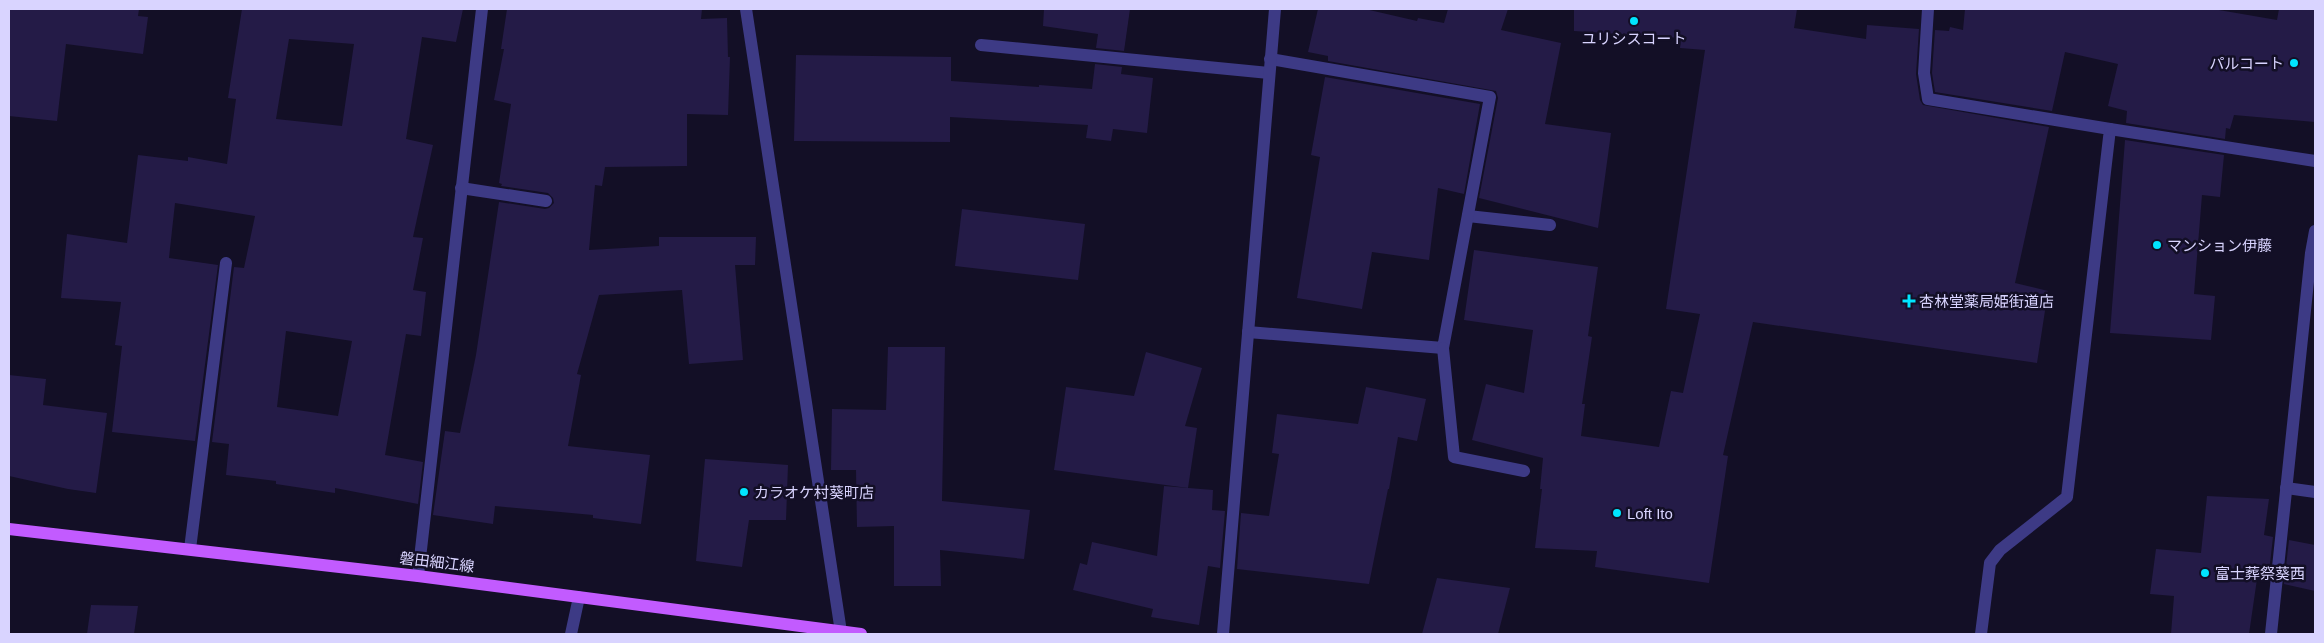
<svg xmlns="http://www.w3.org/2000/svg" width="2324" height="643" font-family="Arial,'Noto Sans JP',sans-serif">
  <rect width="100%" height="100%" fill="#130f26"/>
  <!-- building -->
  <g fill="#241b47" fill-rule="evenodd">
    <polygon points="9,9 139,9 138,16 148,17 143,54 66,44 57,121 9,116"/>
    <path d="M242 9H463L456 42 422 37 406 139 433 145 413 237 423 238 413 290 426 292 421 336 406 334 385 455 423 462 418 504 335 488V493L276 484V481L226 475 229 444 212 442 234 267 244 268 255 216 175 203 169 258 218 265 195 441 112 432 122 346 115 345 121 302 61 298 67 234 127 243 138 155 188 161V157L227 164 236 99 228 98ZM289 39 354 44 342 126 276 119ZM286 331 352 341 338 416 277 407Z"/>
    <polygon points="507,9 702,9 701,19 727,18 728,57 730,57 728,115 687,114 687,166 605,167 602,186 595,185 589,250 659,246 659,237 756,237 755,265 735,265 743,360 689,364 682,290 599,295 577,374 581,375 568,446 650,455 641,524 593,518 593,515 495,506 493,524 433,515 445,431 460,433 476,355 499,202 545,209 549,208 554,203 553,198 548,193 501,186 502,184 499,183 511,104 494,100 504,49 501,49"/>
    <polygon points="1044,9 1130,9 1124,51 1096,48 1098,34 1043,26"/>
    <polygon points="1318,9 1365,9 1417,21 1418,18 1444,23 1448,9 1508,9 1501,30 1561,43 1545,124 1611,133 1598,228 1479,198 1498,98 1496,91 1328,61 1328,56 1308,52"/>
    <polygon points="1574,9 1797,9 1794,28 1866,39 1867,25 1919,29 1916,74 1920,100 1923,105 2049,127 2015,283 2048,291 2037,363 1753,322 1723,455 1728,456 1709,583 1595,567 1597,551 1535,548 1542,489 1540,489 1543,458 1472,440 1486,384 1524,393 1533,330 1464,320 1474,250 1598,267 1588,336 1592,337 1582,404 1585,404 1581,436 1659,447 1671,391 1683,393 1700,314 1666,309 1705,50 1680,48 1681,38 1574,31"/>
    <polygon points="1965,9 2213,9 2277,20 2279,9 2315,9 2315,122 2234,115 2230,129 2226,128 2225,139 2126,123 2127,111 2108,106 2118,64 2065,52 2052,111 1935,92 1932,73 1935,30 1949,31 1950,27 1963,30"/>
    <polygon points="796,55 951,57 951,81 1039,87 1039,85 1092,89 1095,64 1122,67 1121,74 1153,78 1147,133 1113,129 1111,141 1086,138 1088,125 950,117 950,142 794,141"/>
    <polygon points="1325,77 1480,104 1464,194 1438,188 1429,260 1372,252 1362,309 1297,298 1320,157 1311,155"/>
    <polygon points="2125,140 2224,155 2220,197 2202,195 2194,294 2215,296 2211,340 2110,333"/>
    <polygon points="962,209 1085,224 1078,280 955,266"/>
    <polygon points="888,347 945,347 942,501 1030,510 1024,559 940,550 941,586 894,586 894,526 857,527 856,470 831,470 832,409 886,410"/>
    <polygon points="1146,352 1202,368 1185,426 1197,428 1188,488 1054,470 1066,387 1134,396"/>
    <polygon points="9,375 46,379 43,405 107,413 96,493 68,489 9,476"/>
    <polygon points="1366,387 1426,399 1417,441 1398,437 1389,489 1388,489 1369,584 1237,569 1241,513 1269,516 1279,454 1272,453 1277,414 1358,424"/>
    <polygon points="705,459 788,465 786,520 749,520 742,567 696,561"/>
    <polygon points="1164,486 1213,490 1212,510 1225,511 1220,568 1208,566 1199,625 1151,617 1153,609 1073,590 1080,563 1087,565 1092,542 1157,556"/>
    <polygon points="2207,496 2269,499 2264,535 2273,537 2268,581 2257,579 2249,634 2171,634 2174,596 2150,594 2156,549 2201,553"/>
    <polygon points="2289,540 2315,545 2315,591 2284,584"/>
    <polygon points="1437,578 1510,588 1498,634 1422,634"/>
    <polygon points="91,605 138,606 134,634 87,634"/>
  </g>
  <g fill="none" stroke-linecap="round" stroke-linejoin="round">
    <!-- minor -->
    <g stroke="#3d3a85" stroke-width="12">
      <polyline points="746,9 841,632"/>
      <polyline points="1928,9 1924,73 1928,99 2110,129 2067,497 2000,550 1990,563 1981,634"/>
      <polyline points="981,45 1269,73"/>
      <polyline points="2110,129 2315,161"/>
      <polyline points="461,188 546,201"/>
      <polyline points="1468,216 1550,225"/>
      <polyline points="1248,332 1443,348 1490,97 1270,59"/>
      <polyline points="1443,348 1454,457 1524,471"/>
      <polyline points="2286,488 2315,492"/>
      <polyline points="190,549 226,263"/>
      <polyline points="418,576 482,9"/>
      <polyline points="571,634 579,597"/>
      <polyline points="1223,634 1275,9"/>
      <polyline points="2271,634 2311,253 2315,231"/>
    </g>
    <!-- major -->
    <polyline stroke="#c25bff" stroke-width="12" points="9,529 418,576 861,634"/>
  </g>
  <!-- markers -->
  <g fill="#00e5ff" stroke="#130f26" stroke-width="2">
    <circle cx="1634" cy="21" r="5"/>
    <circle cx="2294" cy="63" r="5"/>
    <circle cx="2157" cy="245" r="5"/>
    <path d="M1906.5 293.5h5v5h5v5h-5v5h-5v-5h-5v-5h5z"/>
    <circle cx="744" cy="492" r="5"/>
    <circle cx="1617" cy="513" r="5"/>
    <circle cx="2205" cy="573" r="5"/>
  </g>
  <g text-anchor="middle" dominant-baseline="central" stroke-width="5" stroke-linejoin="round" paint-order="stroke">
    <!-- poi labels -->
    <g font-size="15" fill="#d9d4ff" stroke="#130f26" text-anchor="start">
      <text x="1634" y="38" text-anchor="middle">ユリシスコート</text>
      <text x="2284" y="63" text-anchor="end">パルコート</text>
      <text x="2167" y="245">マンション伊藤</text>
      <text x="1919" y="301">杏林堂薬局姫街道店</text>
      <text x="754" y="492">カラオケ村葵町店</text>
      <text x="1627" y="513">Loft Ito</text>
      <text x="2215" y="573">富士葬祭葵西</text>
    </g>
    <!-- street labels -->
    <g font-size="15" fill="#d9d4ff" stroke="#130f26">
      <text transform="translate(437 562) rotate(7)">磐田細江線</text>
    </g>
  </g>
  <!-- border -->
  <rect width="2324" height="643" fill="none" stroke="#d9d4ff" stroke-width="20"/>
</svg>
